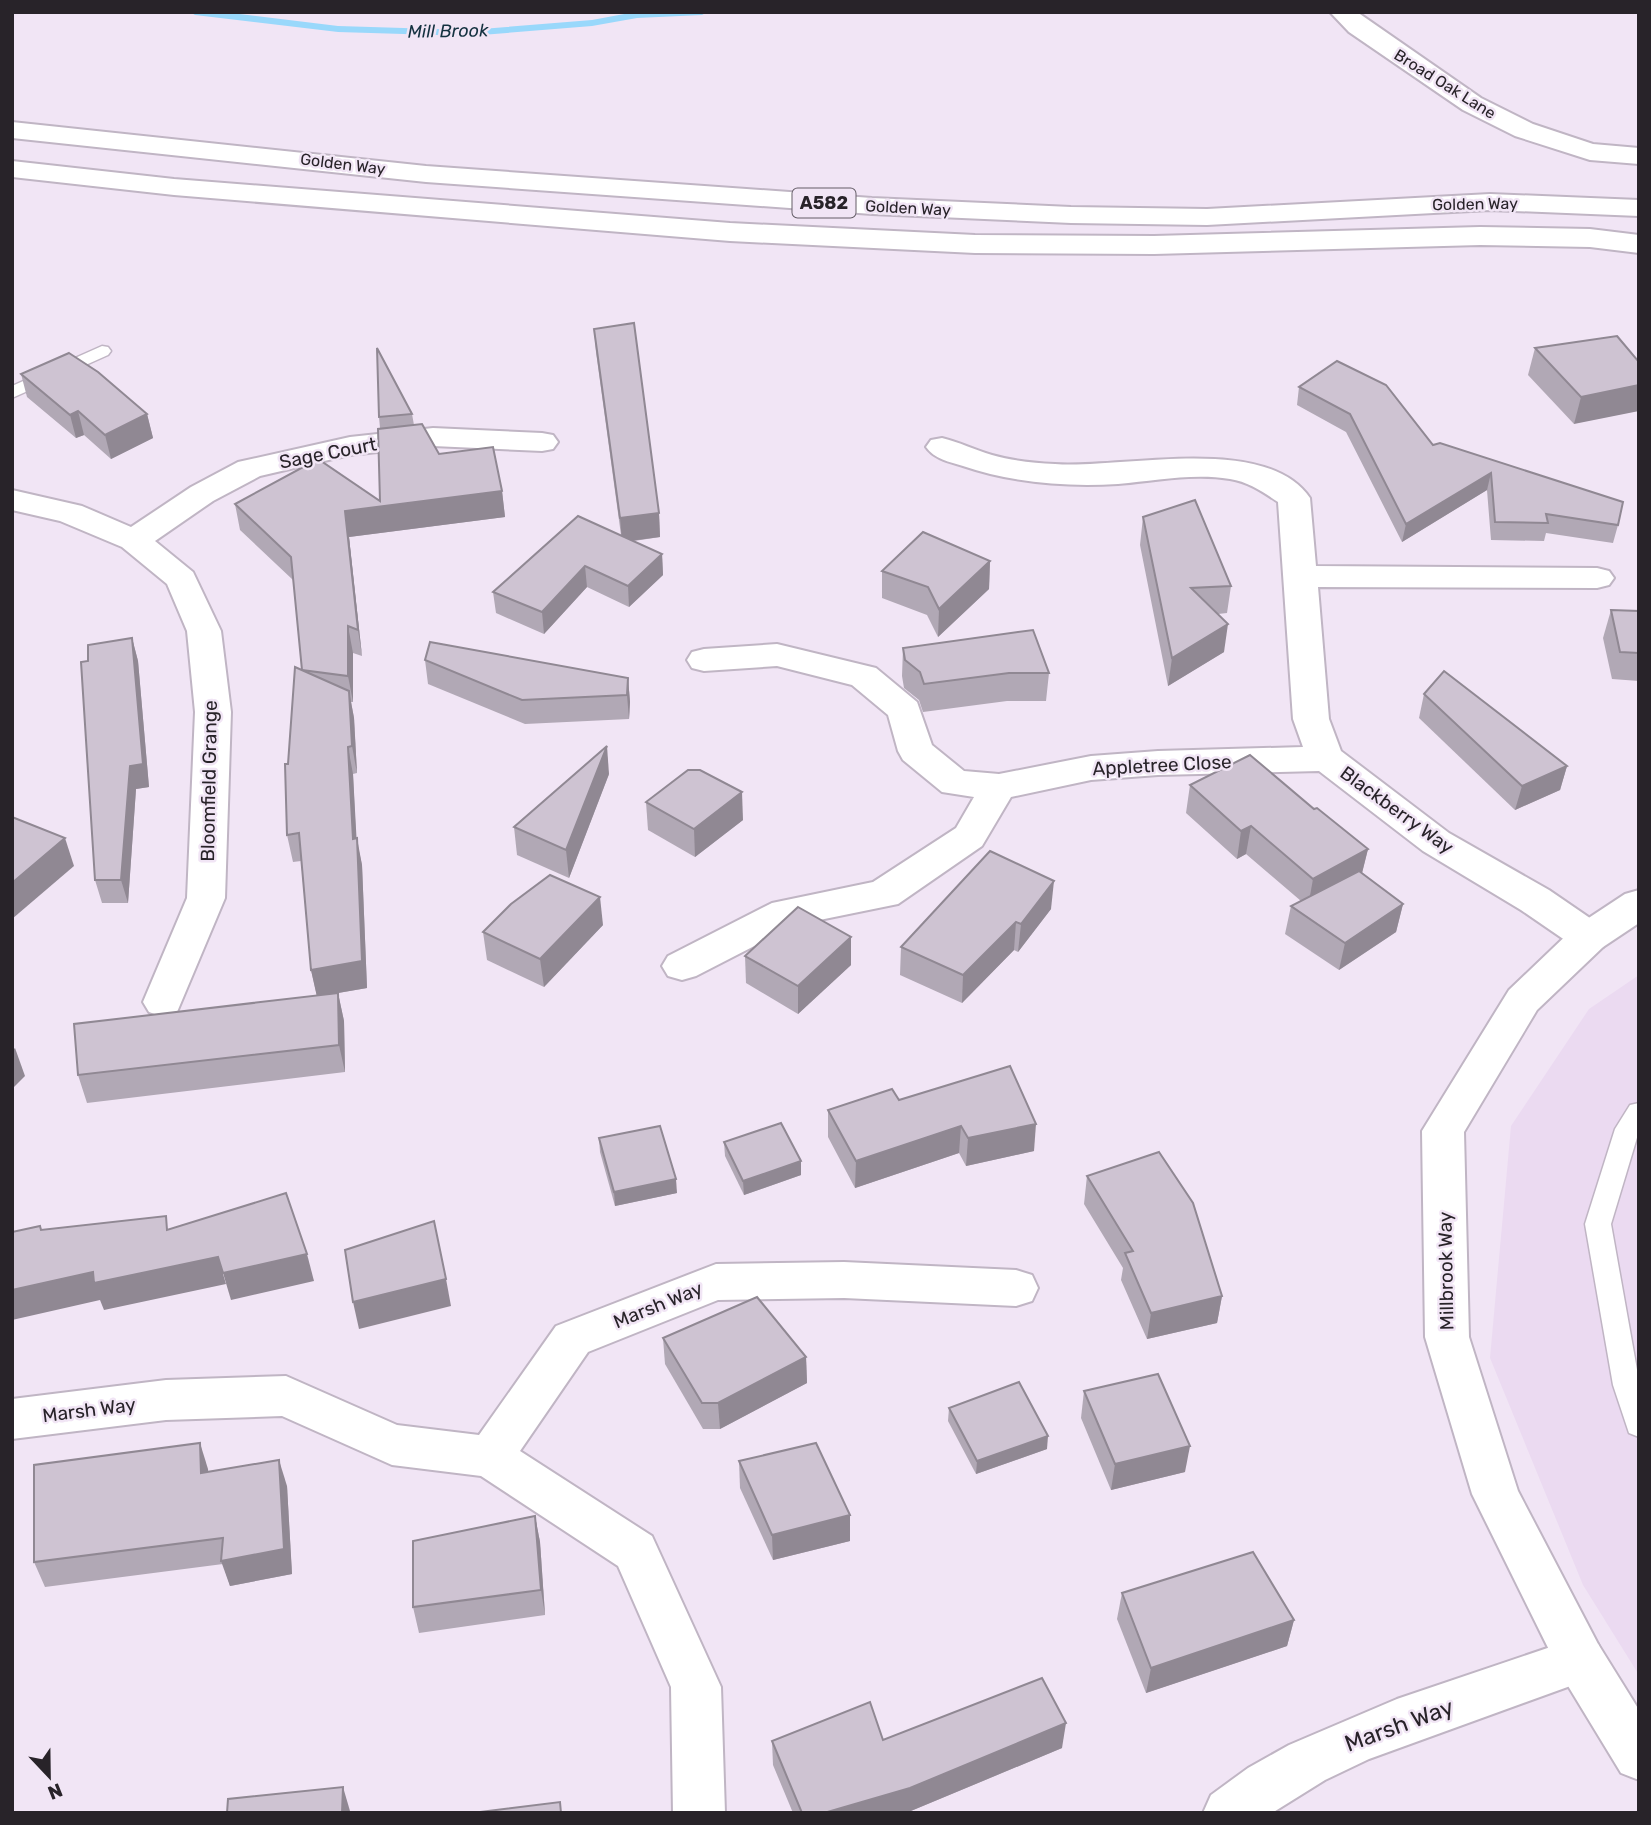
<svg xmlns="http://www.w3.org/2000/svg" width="1651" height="1825" font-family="Rubik,sans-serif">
  <rect width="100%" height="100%" fill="#f1e5f5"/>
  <!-- built -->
  <polygon fill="#ebdaf1" points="1639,975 1639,1675 1583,1585 1490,1358 1511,1126 1589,1009"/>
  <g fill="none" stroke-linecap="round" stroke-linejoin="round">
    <!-- stream -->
    <polygon fill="#99d8fb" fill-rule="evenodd" points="190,12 223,12 338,26 469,30 592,20 635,12 707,12 702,15 637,18 592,26 469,36 338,32 195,15"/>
    <!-- lane casing -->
    <g stroke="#c0b5c4" stroke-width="3">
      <g id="lane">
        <polygon points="102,346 108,347 111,351 108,355 12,398 12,386"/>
        <polygon points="1639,1103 1639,1131 1611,1224 1639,1381 1639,1437 1629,1433 1613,1385 1585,1224 1615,1129 1630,1105"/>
      </g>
    </g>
    <!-- street casing -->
    <g stroke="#c0b5c4" stroke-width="4">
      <g id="street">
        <polygon points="1330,12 1357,12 1481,98 1533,124 1593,144 1639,148 1639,164 1590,160 1515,136 1463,110 1349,32"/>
        <polygon points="433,428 542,433 553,435 558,442 553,449 542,451 433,446 350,455 260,476 213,501 155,541 193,572 221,631 231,712 225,898 177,1012 163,1017 149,1012 143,1002 187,898 195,712 187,631 167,584 122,547 60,521 12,510 12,490 82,506 131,527 191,487 238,462 350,437"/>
        <path d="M942 438C959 442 975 450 992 455 1013 461 1034 463 1055 464 1123 469 1266 433 1310 498L1316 566 1597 568 1609 571 1614 578 1609 585 1597 588 1318 587 1329 719 1341 751 1449 833 1549 890 1603 927 1608 937 1603 947 1589 951 1575 947 1521 910 1423 851 1319 771 1158 775 1091 780 1011 797 982 846 898 904 795 925 696 976 682 980 668 976 662 966 668 956 772 903 873 882 956 828 974 797 942 792 903 760 898 751 888 715 852 685 777 666 704 671 692 668 687 660 692 652 704 649 777 644 876 668 917 702 932 745 964 771 999 774 1091 756 1158 751 1303 747 1293 719 1278 502C1263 492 1249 482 1230 479 1192 473 1155 481 1118 484 1066 487 1013 483 963 466 950 462 934 459 926 447L931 440Z"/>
        <polygon points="844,1262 1016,1270 1032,1275 1038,1288 1032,1301 1016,1306 844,1298 718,1300 588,1352 520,1451 652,1536 721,1687 725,1813 673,1813 671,1687 618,1566 481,1476 392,1465 282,1416 166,1420 12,1439 12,1399 166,1380 286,1376 397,1425 479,1435 556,1326 716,1264"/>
        <polygon points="1580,1637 1598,1644 1605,1660 1598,1676 1369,1759 1325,1780 1272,1813 1203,1813 1211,1795 1248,1768 1289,1745 1397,1699"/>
      </g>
    </g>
    <!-- secondary casing -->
    <g stroke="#c0b5c4" stroke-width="4">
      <polygon id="secondary" points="1639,890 1639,923 1603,947 1537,1010 1464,1132 1469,1337 1518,1491 1598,1644 1639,1710 1639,1780 1621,1773 1562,1676 1472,1494 1425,1337 1422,1131 1509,990 1575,927 1625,894"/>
    </g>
    <!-- highway casing -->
    <g stroke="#c0b5c4" stroke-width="4">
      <g id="highway">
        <polygon points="12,122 426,166 872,198 1071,207 1207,209 1490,194 1639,200 1639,216 1490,210 1207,225 1071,223 872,214 426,182 12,138"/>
        <polygon points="12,161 174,179 730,223 975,235 1154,236 1480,227 1590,229 1639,235 1639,253 1590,247 1480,245 1154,254 975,253 730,241 174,195 12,177"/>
      </g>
    </g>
    <!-- lane -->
    <use href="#lane" fill="#fff" fill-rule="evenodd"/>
    <!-- street -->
    <use href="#street" fill="#fff" fill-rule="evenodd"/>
    <!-- secondary -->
    <use href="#secondary" fill="#fff" fill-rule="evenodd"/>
    <!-- highway -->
    <use href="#highway" fill="#fff" fill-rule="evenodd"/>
  </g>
  <!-- wall -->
  <g fill="#b1a8b5">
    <polygon points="594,329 659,513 660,537 634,541 662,554 663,575 629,607 587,587 544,634 496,613 493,592 621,535 596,352"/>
    <polygon points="1535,348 1639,362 1574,424 1528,375"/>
    <polygon points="21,374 147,414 153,438 111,459 84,435 76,438 27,397"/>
    <polygon points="1299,387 1618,525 1613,543 1546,533 1544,541 1491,540 1487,490 1402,542 1346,432 1297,405"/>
    <polygon points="412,414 414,425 439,454 502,491 505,517 349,537 362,656 353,653 353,702 351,702 354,718 357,773 353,774 356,838 362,865 367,988 338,993 344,1021 345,1072 87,1103 78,1075 317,996 311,970 301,861 293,862 287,835 288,764 302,670 293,580 240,530 235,504 380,501 380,428 379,417"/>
    <polygon points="1143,517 1231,586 1227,613 1218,614 1224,652 1168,686 1140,545"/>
    <polygon points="990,561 989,589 938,637 927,615 882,598 882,571"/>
    <polygon points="1611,610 1639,611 1639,681 1612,679 1603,638"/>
    <polygon points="132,638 138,661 149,787 136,789 128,903 102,903 95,880 88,661"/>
    <polygon points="903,648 1049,673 1046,701 1007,701 923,712 919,700 904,688 902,676"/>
    <polygon points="425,660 628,678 630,702 629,719 525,724 428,684"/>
    <polygon points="1424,694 1567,766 1560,790 1515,810 1419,718"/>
    <polygon points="609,774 569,878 517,855 514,827"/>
    <polygon points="1190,785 1314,809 1368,849 1362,873 1403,904 1396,932 1339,970 1285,934 1291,906 1301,901 1246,854 1237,859 1186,813"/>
    <polygon points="646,802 743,820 695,857 648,830"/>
    <polygon points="1051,909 1018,952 1014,950 962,1003 900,975 901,947"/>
    <polygon points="603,925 544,987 487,960 483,932"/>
    <polygon points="851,937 851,965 798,1014 746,983 745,956"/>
    <polygon points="899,1100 1034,1151 966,1166 959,1153 855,1188 828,1137 828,1110"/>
    <polygon points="599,1138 677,1193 615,1206 600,1152"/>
    <polygon points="724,1142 801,1161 801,1175 744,1195 725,1156"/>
    <polygon points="1087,1176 1222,1296 1217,1323 1147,1339 1121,1280 1123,1268 1084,1204"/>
    <polygon points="663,1338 806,1357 807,1383 720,1429 703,1429 665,1364"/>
    <polygon points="1084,1391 1185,1472 1111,1490 1081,1418"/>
    <polygon points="949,1408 1047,1449 976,1474 948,1421"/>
    <polygon points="739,1461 850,1515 850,1541 773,1560 740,1488"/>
    <polygon points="208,1469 208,1472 287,1486 292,1574 230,1586 223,1564 45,1587 34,1562"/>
    <polygon points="535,1516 540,1542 545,1615 419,1633 413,1607"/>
    <polygon points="1122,1593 1294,1620 1287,1646 1146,1693 1117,1619"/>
    <polygon points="883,1740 1062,1748 906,1813 793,1813 773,1765 772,1741"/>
  </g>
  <!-- shaded-wall -->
  <g fill="#908893">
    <polygon points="1639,385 1639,411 1574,424 1581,397"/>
    <polygon points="78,411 84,435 76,438 70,415"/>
    <polygon points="147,414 153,438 111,459 105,435"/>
    <polygon points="1491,473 1487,490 1402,542 1406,524"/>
    <polygon points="502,491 505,517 349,537 362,656 358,630 345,511"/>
    <polygon points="659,513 660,537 622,542 620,518"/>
    <polygon points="662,554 663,575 629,607 628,586"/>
    <polygon points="990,561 989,589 938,637 939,609"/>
    <polygon points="585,566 587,587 544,634 542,612"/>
    <polygon points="1228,624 1224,652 1168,686 1172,658"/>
    <polygon points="348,626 353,653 353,702 348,676"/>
    <polygon points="132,638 138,661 149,787 136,789 128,903 121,880 130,766"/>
    <polygon points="628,678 630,702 629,719 627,695"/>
    <polygon points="349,691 354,718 357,773 352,746"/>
    <polygon points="607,746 609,774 569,878 566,850"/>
    <polygon points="348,747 353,774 358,865 357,838 362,865 367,988 338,993 344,1021 345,1072 339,1045 317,997 311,970 353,839"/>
    <polygon points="1567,766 1560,790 1515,810 1522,786"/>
    <polygon points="742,792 743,820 695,857 694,829"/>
    <polygon points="1251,826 1246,854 1237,859 1241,831"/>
    <polygon points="65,838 74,866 12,919 12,883"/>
    <polygon points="1368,849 1361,877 1308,907 1313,879"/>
    <polygon points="1054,881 1051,909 1018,952 1021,924"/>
    <polygon points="600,897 603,925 544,987 540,959"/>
    <polygon points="1403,904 1396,932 1339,970 1345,943"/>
    <polygon points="1016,922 1014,950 962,1003 963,975"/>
    <polygon points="851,937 851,965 798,1014 798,986"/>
    <polygon points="15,1048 25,1076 12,1089 12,1051"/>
    <polygon points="1036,1124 1034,1151 966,1166 968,1138"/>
    <polygon points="961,1126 959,1153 855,1188 856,1161"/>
    <polygon points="801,1161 801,1175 744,1195 743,1181"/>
    <polygon points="676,1179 677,1193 615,1206 614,1192"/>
    <polygon points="307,1254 314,1281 231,1300 223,1273"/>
    <polygon points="218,1257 226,1284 104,1310 100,1300 12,1320 12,1290 93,1272"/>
    <polygon points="446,1279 451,1306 359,1329 353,1302"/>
    <polygon points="1222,1296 1217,1323 1147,1339 1151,1313"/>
    <polygon points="806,1357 807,1383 720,1429 718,1403"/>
    <polygon points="1048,1436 1047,1449 976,1474 977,1461"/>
    <polygon points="200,1443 208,1469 210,1499 201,1473"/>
    <polygon points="1190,1446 1185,1472 1111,1490 1115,1464"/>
    <polygon points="279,1460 287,1486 292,1574 230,1586 221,1561"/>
    <polygon points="850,1515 850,1541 773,1560 772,1535"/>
    <polygon points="535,1516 540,1542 545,1615 541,1590"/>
    <polygon points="1294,1620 1287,1646 1146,1693 1151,1668"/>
    <polygon points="1066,1723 1062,1748 906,1813 824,1813"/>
    <polygon points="343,1787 350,1811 350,1813 342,1813"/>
  </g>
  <!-- building -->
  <g fill="#cec3d2" stroke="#908893" stroke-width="2">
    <polygon points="634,323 659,513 620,518 594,329"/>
    <polygon points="1617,336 1639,362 1639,385 1581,397 1535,348"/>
    <polygon points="377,348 412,414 379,417"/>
    <polygon points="69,353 98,372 147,414 105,435 78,411 70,415 21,374"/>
    <polygon points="1337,361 1386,385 1433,445 1440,443 1623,502 1618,525 1546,514 1548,523 1495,522 1491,473 1406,524 1350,414 1299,387"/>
    <polygon points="422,424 439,454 493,447 502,491 345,511 358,630 348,626 348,676 302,670 291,557 235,504 318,459 380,501 378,429"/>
    <polygon points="1195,500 1231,586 1191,588 1228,624 1172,658 1143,517"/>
    <polygon points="578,516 662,554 628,586 585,566 542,612 493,592"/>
    <polygon points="923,532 990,561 939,609 928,587 882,571"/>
    <polygon points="1611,610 1639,611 1639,653 1620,652"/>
    <polygon points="1033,630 1049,673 1009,673 924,684 920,672 905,660 903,648"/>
    <polygon points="132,638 143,764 130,766 121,880 95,880 81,662 88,661 88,645"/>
    <polygon points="430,642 628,678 627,695 522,700 425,660"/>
    <polygon points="295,667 349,691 352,746 348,747 353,839 357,838 362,961 311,970 299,833 287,835 285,764 288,764"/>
    <polygon points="1444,671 1567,766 1522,786 1424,694"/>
    <polygon points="607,746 566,850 514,827"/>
    <polygon points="1250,755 1314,809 1317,808 1368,849 1313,879 1251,826 1241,831 1190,785"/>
    <polygon points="688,770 700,770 742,792 694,829 646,802"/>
    <polygon points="12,817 65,838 12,883"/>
    <polygon points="990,851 1054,881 1021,924 1016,922 963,975 901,947"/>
    <polygon points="1359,871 1403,904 1345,943 1291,906"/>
    <polygon points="550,875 600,897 540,959 483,932 511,904"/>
    <polygon points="798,907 851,937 798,986 745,956"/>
    <polygon points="338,993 339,1045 78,1075 74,1024"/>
    <polygon points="1010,1066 1036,1124 968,1138 961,1126 856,1161 828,1110 892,1089 899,1100"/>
    <polygon points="781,1123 801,1161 743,1181 724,1142"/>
    <polygon points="660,1126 676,1179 614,1192 599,1138"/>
    <polygon points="1159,1152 1193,1203 1222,1296 1151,1313 1125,1253 1133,1251 1087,1176"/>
    <polygon points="286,1193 307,1254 223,1273 218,1257 94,1283 93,1272 12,1290 12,1232 40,1226 41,1230 166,1216 167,1230"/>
    <polygon points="434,1221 446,1279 353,1302 345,1250"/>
    <polygon points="757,1297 806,1357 718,1403 702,1403 663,1338"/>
    <polygon points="1158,1374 1190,1446 1115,1464 1084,1391"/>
    <polygon points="1019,1382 1048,1436 977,1461 949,1408"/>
    <polygon points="200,1443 201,1473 279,1460 284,1549 221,1561 223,1538 34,1562 34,1465"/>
    <polygon points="816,1443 850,1515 772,1535 739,1461"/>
    <polygon points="535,1516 541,1590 413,1607 413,1541"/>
    <polygon points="1253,1552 1294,1620 1151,1668 1122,1593"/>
    <polygon points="1042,1678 1066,1723 910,1788 824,1813 802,1813 772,1741 870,1702 883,1740"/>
    <polygon points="343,1787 342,1813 227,1813 228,1799"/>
    <polygon points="560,1802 561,1813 472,1813"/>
  </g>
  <g text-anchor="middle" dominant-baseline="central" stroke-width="5" stroke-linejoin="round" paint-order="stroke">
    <!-- far-street labels -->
    <g font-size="16" fill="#282329" stroke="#f1e5f5">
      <text transform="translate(1445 84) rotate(32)">Broad Oak Lane</text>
      <text transform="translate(343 164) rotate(7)">Golden Way</text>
      <text transform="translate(1475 204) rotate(-1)">Golden Way</text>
      <text transform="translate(908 208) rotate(3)">Golden Way</text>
    </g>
    <!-- far-water labels -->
    <g font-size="18" font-style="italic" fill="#143140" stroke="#f1e5f5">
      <text transform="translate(448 31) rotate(-1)">Mill Brook</text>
    </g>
    <!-- shield labels -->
    <rect fill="#f1e5f5" stroke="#645d66" stroke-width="2" x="792.5" y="188.5" width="63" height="29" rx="5"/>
    <g font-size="18" font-weight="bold" fill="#282329">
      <text x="824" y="203">A582</text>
    </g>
    <!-- street labels -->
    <g font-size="19" fill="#282329" stroke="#f1e5f5">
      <text transform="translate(328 453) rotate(-11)">Sage Court</text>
      <text transform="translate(1162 765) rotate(-3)">Appletree Close</text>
      <text transform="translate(209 781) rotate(-89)">Bloomfield Grange</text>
      <text transform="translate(1397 810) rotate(36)">Blackberry Way</text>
      <text transform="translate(1446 1271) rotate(-91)">Millbrook Way</text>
      <text transform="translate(658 1305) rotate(-22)">Marsh Way</text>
      <text transform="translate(89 1410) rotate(-7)">Marsh Way</text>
    </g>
    <!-- near-street labels -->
    <g font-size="23" fill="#282329" stroke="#f1e5f5">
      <text transform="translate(1399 1725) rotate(-20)">Marsh Way</text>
    </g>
  </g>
  <!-- border -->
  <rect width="1651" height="1825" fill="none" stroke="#282329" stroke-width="28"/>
  <!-- north arrow -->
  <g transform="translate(49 1776) rotate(158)" stroke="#f1e5f5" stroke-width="5" paint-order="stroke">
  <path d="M0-5L12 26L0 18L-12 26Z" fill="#282329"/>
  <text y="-10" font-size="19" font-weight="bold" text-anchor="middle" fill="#282329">N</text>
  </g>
</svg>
